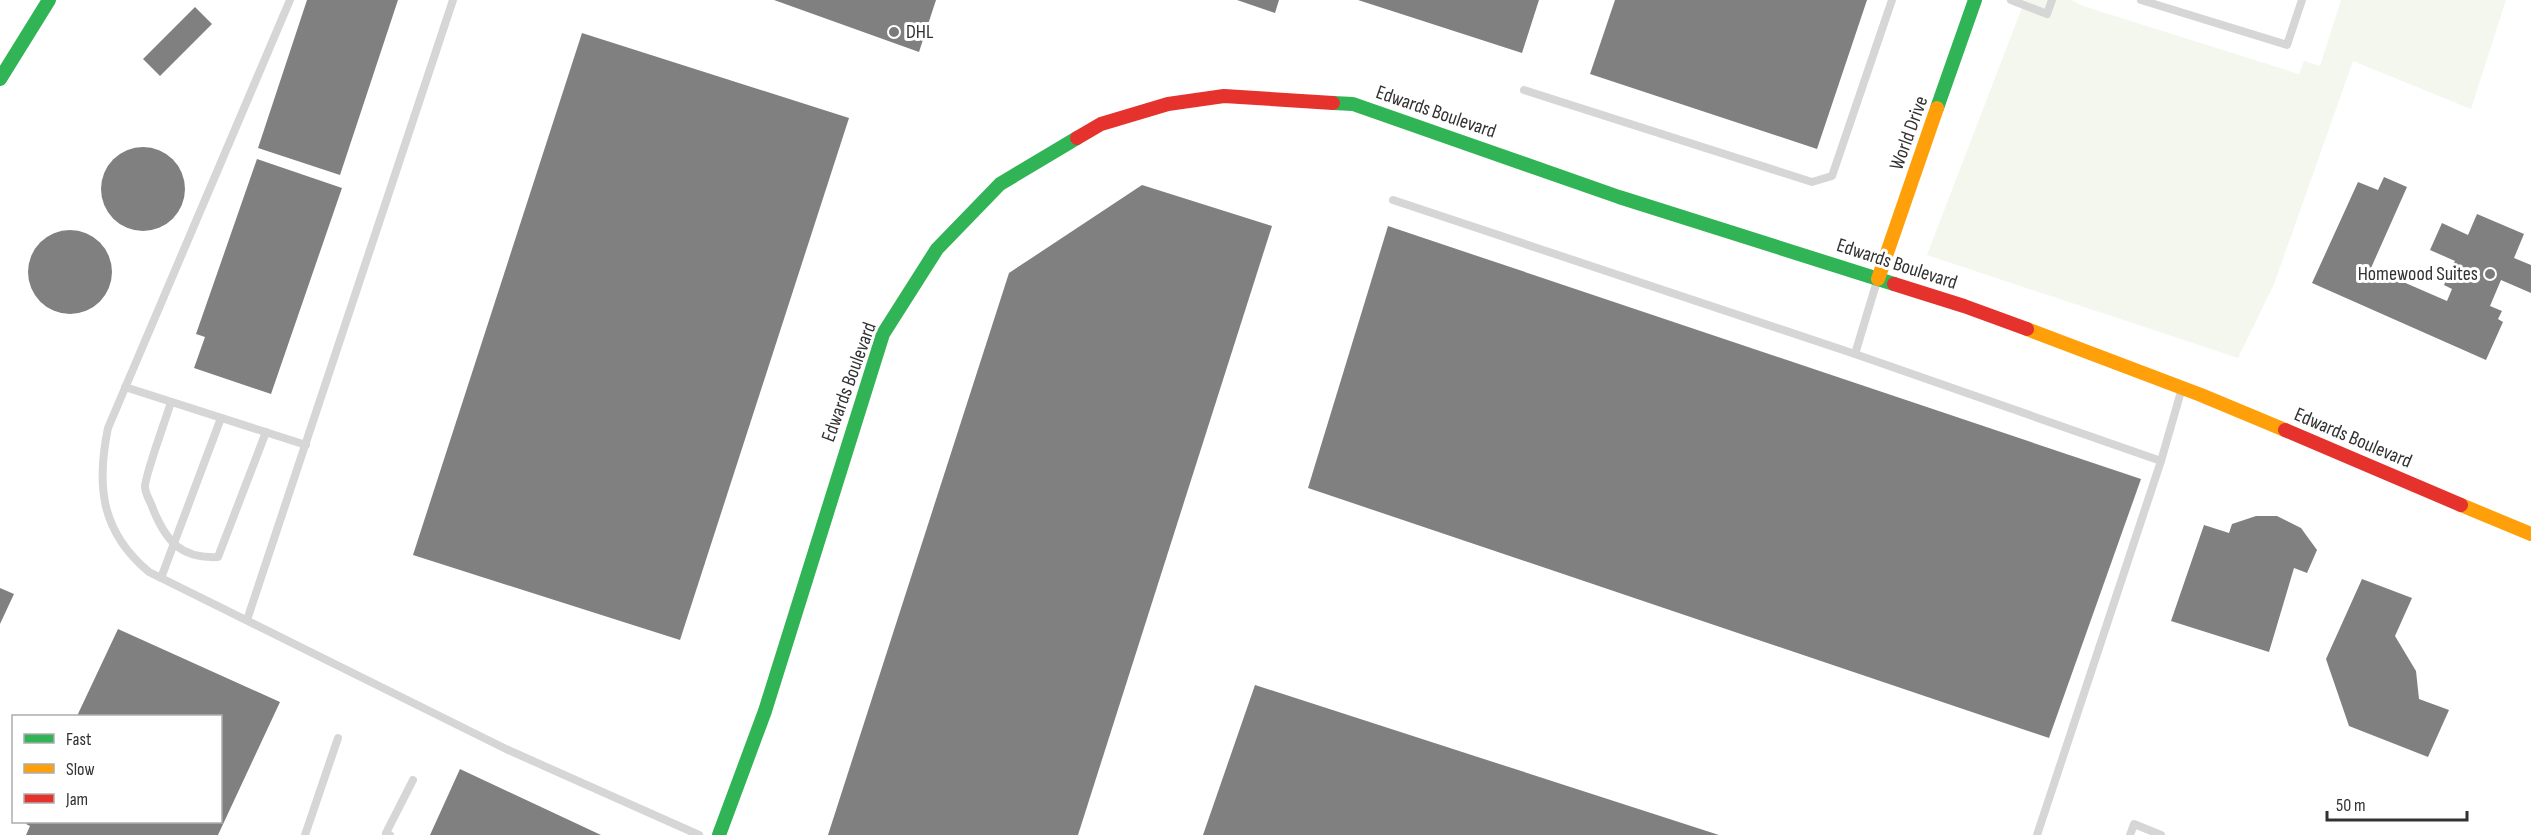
<svg xmlns="http://www.w3.org/2000/svg" width="2531" height="835" font-family="'Sofia Sans Condensed',sans-serif">
  <rect width="100%" height="100%" fill="#fff"/>
  <!-- green -->
  <polygon fill="#f3f7ee" points="2025,0 2071,0 2083,6 2299,74 2304,61 2320,66 2341,0 2506,0 2471,109 2353,61 2274,284 2238,358 1927,255"/>
  <!-- building -->
  <g fill="#808080">
    <polygon points="307,0 398,0 340,175 258,148"/>
    <polygon points="774,0 936,0 919,52"/>
    <polygon points="1237,0 1279,0 1275,13"/>
    <polygon points="1358,0 1539,0 1522,53"/>
    <polygon points="1615,0 1867,0 1817,149 1590,74"/>
    <polygon points="195,7 212,24 160,76 143,59"/>
    <polygon points="582,33 849,118 680,640 413,555"/>
    <circle cx="143" cy="189" r="42"/>
    <polygon points="257,159 342,188 271,394 194,368 205,337 196,334"/>
    <polygon points="2384,177 2407,187 2371,268 2447,301 2452,289 2444,285 2455,261 2430,250 2442,223 2468,235 2477,214 2524,234 2514,258 2531,265 2531,293 2501,280 2490,306 2502,311 2498,319 2503,322 2486,360 2312,283 2358,182 2378,190"/>
    <polygon points="1142,185 1272,226 1078,835 828,835 1009,273"/>
    <polygon points="1388,226 2141,479 2049,738 1308,488"/>
    <circle cx="70" cy="272" r="42"/>
    <polygon points="2256,516 2277,516 2301,528 2317,550 2307,573 2294,568 2269,652 2171,621 2204,525 2229,533 2232,524"/>
    <polygon points="2362,579 2412,598 2395,636 2416,671 2419,699 2449,710 2428,757 2349,726 2326,659"/>
    <polygon points="0,588 14,594 0,624"/>
    <polygon points="118,629 280,702 218,835 26,835 30,826 26,824 27,822 220,822 220,716 77,716"/>
    <polygon points="1255,685 1719,835 1203,835"/>
    <polygon points="460,769 601,835 430,835"/>
  </g>
  <g fill="none" stroke-linecap="round" stroke-linejoin="round">
    <!-- lane -->
    <g stroke="#d6d6d6" stroke-width="8">
      <path d="M290 0 108 428C96 486 101 532 149 572L506 749 699 835"/>
      <polyline points="2011,0 2047,14 2052,0"/>
      <polyline points="2141,0 2287,45 2302,0"/>
      <polyline points="1524,90 1812,182 1832,176 1892,0"/>
      <polyline points="1393,200 1855,354 2161,461"/>
      <polyline points="1855,354 1877,281"/>
      <polyline points="125,387 306,445"/>
      <path d="M171 402C167 416 144 478 145 487 145 494 151 502 153 509 166 541 181 559 218 557L266 432"/>
      <polyline points="161,578 221,418"/>
      <polyline points="247,620 453,0"/>
      <polyline points="305,835 338,738"/>
      <polyline points="390,835 386,833 413,780"/>
      <polyline points="2037,835 2161,461 2182,388"/>
      <polyline points="2130,835 2134,824 2161,835"/>
    </g>
    <!-- fast -->
    <g stroke="#30b455" stroke-width="14">
      <polyline points="0,79 49,0"/>
      <polyline points="1333,103 1353,104 1619,197 1894,284"/>
      <polyline points="1937,108 1975,0"/>
      <polyline points="719,835 765,711 883,334 937,249 1000,184 1077,138"/>
    </g>
    <!-- slow -->
    <g stroke="#ff9f0a" stroke-width="14">
      <polyline points="1878,279 1937,108"/>
      <polyline points="2027,329 2201,395 2285,430"/>
      <polyline points="2461,505 2531,534"/>
    </g>
    <!-- jam -->
    <g stroke="#e5322d" stroke-width="14">
      <polyline points="1077,138 1101,124 1168,104 1224,96 1333,103"/>
      <polyline points="1894,284 1964,306 2027,329"/>
      <polyline points="2285,430 2461,505"/>
    </g>
  </g>
  <!-- markers -->
  <g fill="#7a7a7a" stroke="#fff" stroke-width="2">
    <circle cx="894" cy="32" r="6"/>
    <circle cx="2490" cy="274" r="6"/>
  </g>
  <g text-anchor="middle" dominant-baseline="central" stroke-width="6" stroke-linejoin="round" paint-order="stroke">
    <!-- poi labels -->
    <g font-size="20" fill="#323232" stroke="#fff" text-anchor="start">
      <text x="906" y="32">DHL</text>
      <text x="2478" y="274" text-anchor="end">Homewood Suites</text>
    </g>
    <!-- street labels -->
    <g font-size="20" fill="#323232" stroke="#fff">
      <text transform="translate(1436 112) rotate(19)">Edwards Boulevard</text>
      <text transform="translate(1909 133) rotate(-70)">World Drive</text>
      <text transform="translate(1897 264) rotate(18)">Edwards Boulevard</text>
      <text transform="translate(849 382) rotate(-70)">Edwards Boulevard</text>
      <text transform="translate(2353 438) rotate(23)">Edwards Boulevard</text>
    </g>
  </g>
  <!-- legend -->
  <rect x="12" y="715" width="210" height="108" fill="#ffffff" stroke="#adadad" stroke-width="1.5"/>
  <rect x="24" y="734" width="30" height="9" fill="#30b455" stroke="#adadad" stroke-width="1.5"/>
  <text x="66" y="745" font-size="18" fill="#323232">Fast</text>
  <rect x="24" y="764" width="30" height="9" fill="#ff9f0a" stroke="#adadad" stroke-width="1.5"/>
  <text x="66" y="775" font-size="18" fill="#323232">Slow</text>
  <rect x="24" y="794" width="30" height="9" fill="#e5322d" stroke="#adadad" stroke-width="1.5"/>
  <text x="66" y="805" font-size="18" fill="#323232">Jam</text>
  <!-- scale -->
  <path d="M2327 811v9h140v-9" fill="none" stroke="#323232" stroke-width="3"/>
  <text x="2336" y="811" font-size="18" fill="#323232" stroke="#ffffff" stroke-width="4.5" paint-order="stroke">50 m</text>
</svg>
